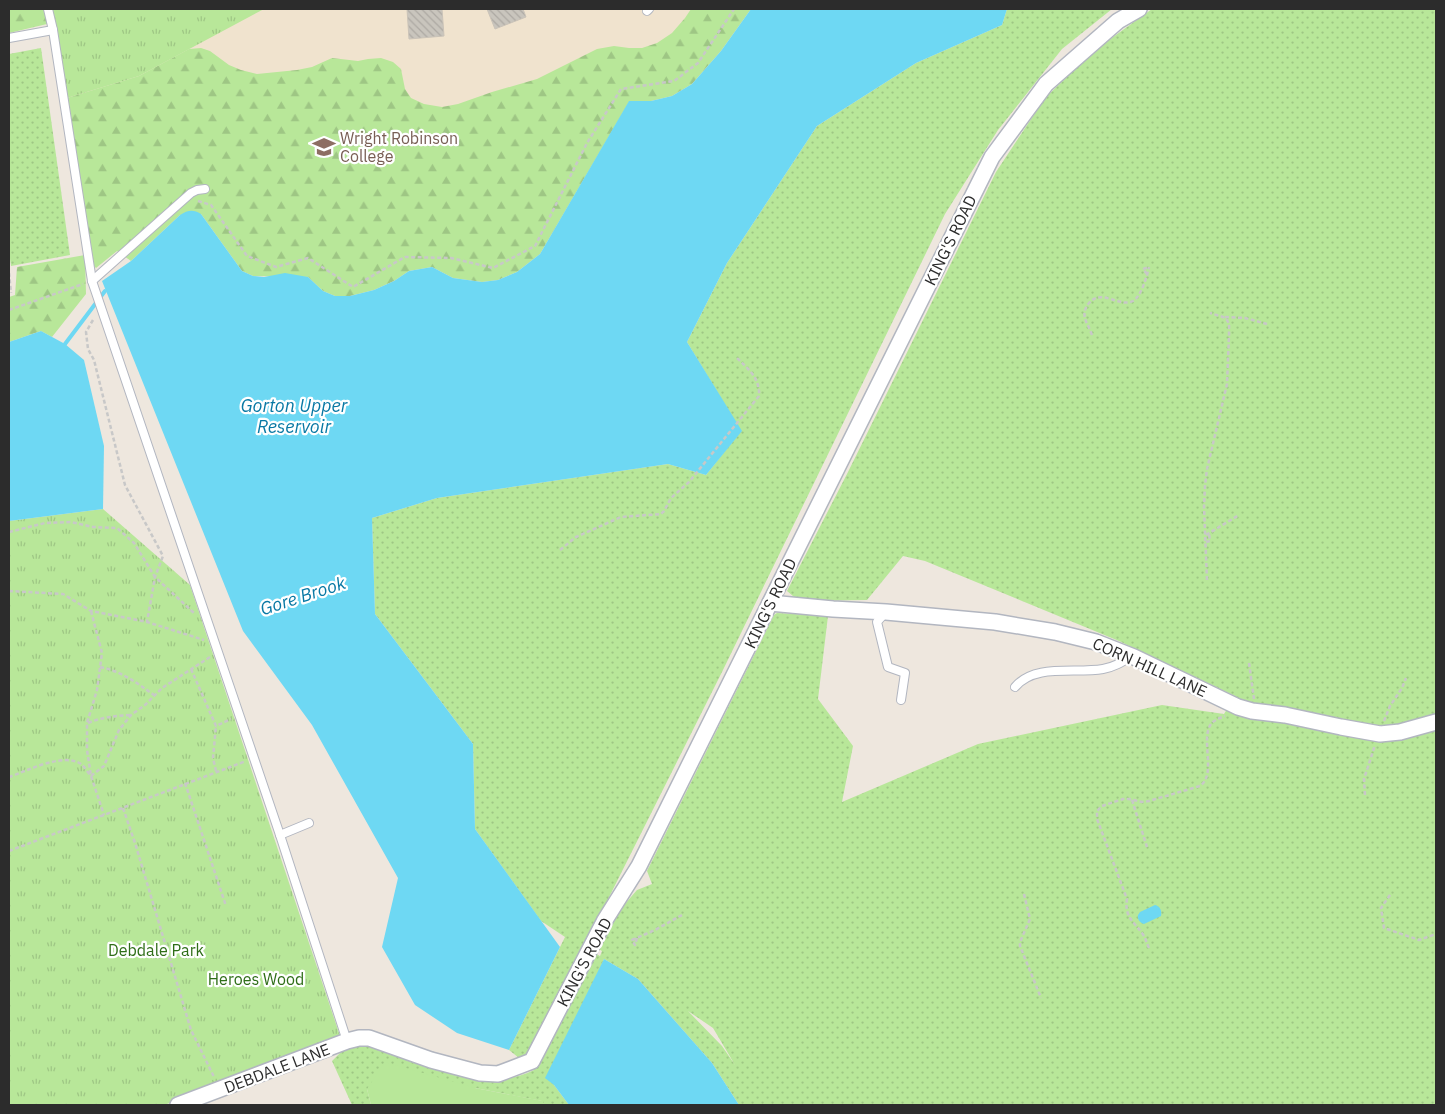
<svg xmlns="http://www.w3.org/2000/svg" width="1445" height="1114" font-family="'IBM Plex Sans',sans-serif">
<defs>
<pattern id="grass-dots" width="8" height="8" patternUnits="userSpaceOnUse" patternTransform="scale(1.25)"><rect width="8" height="8" fill="#b8e799"/><path d="M2 2h.1M6 6h.1" fill="none" stroke="#9ec684" stroke-width="1.8" stroke-linecap="round"/></pattern>
<pattern id="forest-firs" width="22" height="20" patternUnits="userSpaceOnUse" patternTransform="scale(1.25)"><rect width="22" height="20" fill="#b8e799"/><path d="M5 1l3.5 6h-7zM16 11l3.5 6h-7z" fill="#9ec684"/></pattern>
<pattern id="park-tufts" width="24" height="20" patternUnits="userSpaceOnUse" patternTransform="scale(1.25)"><rect width="24" height="20" fill="#b8e799"/><path d="M3 7l-1-3M5 7V3M7 7l1-3M15 17l-1-3M17 17v-4M19 17l1-3" fill="none" stroke="#9ec684"/></pattern>
<pattern id="building-back-hatch" width="6" height="6" patternUnits="userSpaceOnUse" patternTransform="scale(1.25)"><rect width="6" height="6" fill="#c9c5bd"/><path d="M-1 5l2 2M0 0l6 6M5-1l2 2" fill="none" stroke="#ada9a3"/></pattern>
</defs>
<rect width="100%" height="100%" fill="#eee7de"/>
<path fill="#f0e3ce" d="M52,9H720L696,45L195,183L96,268L94,266L91,267L58,34Z"/>
<g fill="url(#grass-dots)" fill-rule="evenodd">
<path d="M1007,9H1112L1062,49L998,130L945,214L722,672L584,947L600,956L602,951L595,947L618,912L637,890L652,884L647,871L772,619L774,615L777,613L828,616L818,699L853,746L842,802L978,744L1162,705L1224,714L1235,696L1119,641L925,561L903,556L867,600L799,601L787,591L848,472L996,172L1045,98L1095,50L1152,9H1436V1105H739L712,1063L638,979L604,959L554,1085L569,1105H544L542,1101L475,1088L367,1089L371,1105H352L332,1061L342,1051L367,1044L486,1080C504,1079 518,1078 534,1070L509,1050L565,937L541,921L475,829L473,744L375,614L372,518L437,498L668,464L706,475L741,431L687,342L727,263L817,126L916,63L1002,25ZM688,1011L713,1028L735,1065L722,1046Z"/>
<path d="M41,48L70,255L11,266L9,251V54Z"/>
</g>
<g fill="url(#forest-firs)">
<path d="M9,9H44L47,24L9,33Z"/>
<path d="M691,9H751L721,51L692,84L672,96L651,101L629,102L540,254L517,272L498,280L482,282L453,278L432,267L409,271L394,281L374,290L350,296H335L323,291L308,277L253,276L242,271L201,214L180,215L131,261L117,251L96,268L94,266L91,267L67,98L139,76L189,49L201,48L210,51L229,65L241,70L257,74L297,70L312,67L332,58L358,61L368,59L381,58L393,62L401,69L405,89L411,98L424,104L442,107L458,104L492,92L537,79L597,49L614,46L629,48H642L657,43L672,33L685,18Z"/>
<path d="M85,255L86,294L52,337L41,331L9,342V297L15,295L17,267Z"/>
</g>
<g fill="url(#park-tufts)">
<path d="M52,9H264L139,76L67,98L58,34Z"/>
<path d="M103,509L190,585L340,1036L224,1084L164,1105H9V521Z"/>
</g>
<path fill="#b8e799" d="M385,1062L475,1088L543,1101L544,1105H371L367,1089Z"/>
<g fill="#6ed8f3">
<path d="M751,9H1007L1002,25L916,63L817,126L727,263L687,342L742,431L706,475L668,464L437,498L372,518L375,614L473,744L475,829L560,947L509,1050L457,1033L415,1005L382,947L398,878L312,725L243,631L102,281L131,261L180,215C188,210 193,209 201,214L242,271L253,276L264,277L285,273L308,277L323,291L335,296H350L374,290L394,281L409,271L432,267L453,278L482,282L498,280L517,272L540,254L629,101H651L672,96L692,84L721,51Z"/>
<path d="M41,331L65,344L84,360L104,446L103,509L9,521V342Z"/>
<path d="M1155,905C1160,906 1162,911 1161,916L1144,924C1140,923 1137,919 1138,915L1140,912Z"/>
<path d="M604,959L638,979L712,1063L739,1105H569L554,1085L545,1078Z"/>
</g>
<g fill="none" stroke-linecap="round" stroke-linejoin="round">
<path stroke="#6ed8f3" stroke-width="4" d="M65,344L105,291"/>
</g>
<g fill="url(#building-back-hatch)" stroke="#cac3b8">
<path d="M407,9H442L444,36L409,39Z"/>
<path d="M487,9H523L526,17L495,29Z"/>
</g>
<g fill="none" stroke-linecap="round" stroke-linejoin="round">
<defs>
<g id="lane">
<path d="M48,9L53,30L92,281L280,835L347,1041"/>
<path d="M647,11L649,9"/>
<path d="M9,38L53,30"/>
<path d="M92,281L191,193L197,190L205,189"/>
<path d="M886,612L877,622L888,667L905,673L901,700"/>
<path d="M1015,687C1035,663 1075,674 1103,669C1114,667 1122,662 1132,656"/>
<path d="M280,835L309,823"/>
</g>
<g id="street">
<path d="M770,603L833,609L886,612L995,622L1055,632L1096,642L1134,657L1238,707L1252,711L1285,715L1341,727L1380,734L1400,732L1436,722"/>
<path d="M178,1105L347,1041L359,1038H369L431,1060L480,1073L498,1074L532,1061L605,920L639,866L992,157L1046,84L1118,21L1139,9"/>
</g>
</defs>
<use href="#lane" stroke="#b2b6c0" stroke-width="10"/>
<use href="#street" stroke="#b2b6c0" stroke-width="18"/>
<g stroke="#c8c8c8" stroke-width="2.5" stroke-dasharray="4 2.5" stroke-linecap="butt">
<path d="M198,201L211,205L247,256L276,267L308,258L353,287L405,257L451,258L493,268L535,246L587,143L621,89L674,81L698,63L734,9"/>
<path d="M9,273L11,293"/>
<path d="M1147,274L1143,269L1149,267"/>
<path d="M9,310L83,284"/>
<path d="M1225,317L1245,318L1267,324"/>
<path d="M93,320L86,332L88,349L94,360L125,485L163,556L155,577L147,622"/>
<path d="M1092,335C1088,323 1079,315 1089,303C1102,288 1119,308 1133,301C1141,297 1147,276 1149,267"/>
<path d="M9,532L45,523L71,522L93,527L117,528L134,543L155,577L194,613"/>
<path d="M1206,535L1239,515"/>
<path d="M1206,542L1210,541L1209,534"/>
<path d="M560,550L576,537L621,517L661,514L664,511L671,498L689,482L759,396C760,378 749,370 737,358"/>
<path d="M1207,580L1204,507L1205,486L1207,469L1227,384L1229,335V324L1227,320L1223,317L1210,313"/>
<path d="M9,591L63,594L91,611L147,622L204,640"/>
<path d="M91,611L102,653L97,690L87,723V750L91,776L104,815"/>
<path d="M1249,663L1254,699"/>
<path d="M100,667C121,671 137,683 154,695"/>
<path d="M191,669L216,726L231,719"/>
<path d="M1384,721L1390,706L1402,688L1406,678"/>
<path d="M88,723C102,717 116,716 131,715"/>
<path d="M216,771L213,758L216,726"/>
<path d="M9,777C27,771 63,752 81,764C85,767 88,773 91,776L104,766L119,730L131,715L145,705L162,688L210,657"/>
<path d="M185,783L226,906"/>
<path d="M1365,795L1364,779L1375,745"/>
<path d="M1132,800L1147,847"/>
<path d="M123,808L135,843L191,1030L214,1077"/>
<path d="M9,851L246,761"/>
<path d="M1024,894L1030,919L1020,942V946L1041,998"/>
<path d="M1390,895L1381,908L1384,928L1419,940L1436,934"/>
<path d="M637,938L635,945L632,940L655,930L682,915"/>
<path d="M1149,948C1147,944 1146,940 1144,936C1135,922 1124,918 1127,899L1097,819V811L1102,806L1123,799H1129L1142,802L1149,801L1200,786C1217,774 1200,740 1211,724C1214,720 1220,718 1225,716"/>
</g>
<use href="#lane" stroke="#fff" stroke-width="8"/>
<use href="#street" stroke="#fff" stroke-width="15"/>
</g>
<defs>
<symbol id="school-bare" viewBox="-9 -9 18 18"><path d="M0-5L7-2L0 1L-7-2ZM-4 1L0 2.5L4 1V4Q0 6-4 4Z" fill="#8d6e63" stroke="#fff" stroke-width="2.5" paint-order="stroke"/></symbol>
</defs>
<g fill-rule="evenodd">
<use href="#school-bare" x="308" y="131" width="32" height="32"/>
</g>
<g text-anchor="middle" stroke-width="4.5" stroke-linejoin="round" paint-order="stroke">
<g font-size="16" fill="#785e54" stroke="#fff" text-anchor="start">
<text x="340" y="144">Wright Robinson<tspan x="340" dy="18">College</tspan></text>
</g>
<g font-size="16" fill="#2c2c2c" stroke="#fff">
<text transform="translate(950 240) rotate(-64)" y="6">KING'S ROAD</text>
<text transform="translate(770 603) rotate(-64)" y="6">KING'S ROAD</text>
<text transform="translate(1150 667) rotate(24)" y="6">CORN HILL LANE</text>
<text transform="translate(584 962) rotate(-62)" y="6">KING'S ROAD</text>
<text transform="translate(277 1068) rotate(-21)" y="6">DEBDALE LANE</text>
</g>
<g font-size="16" fill="#2f6e18" stroke="#fff">
<text x="156" y="956">Debdale Park</text>
<text x="256" y="985">Heroes Wood</text>
</g>
<g font-size="18" font-style="italic" fill="#0878a4" stroke="#fff">
<text x="294" y="412">Gorton Upper<tspan x="294" dy="21">Reservoir</tspan></text>
<text transform="translate(303 596) rotate(-18)" y="6">Gore Brook</text>
</g>
</g>
<rect width="1445" height="1114" fill="none" stroke="#2c2c2c" stroke-width="20"/>
</svg>
